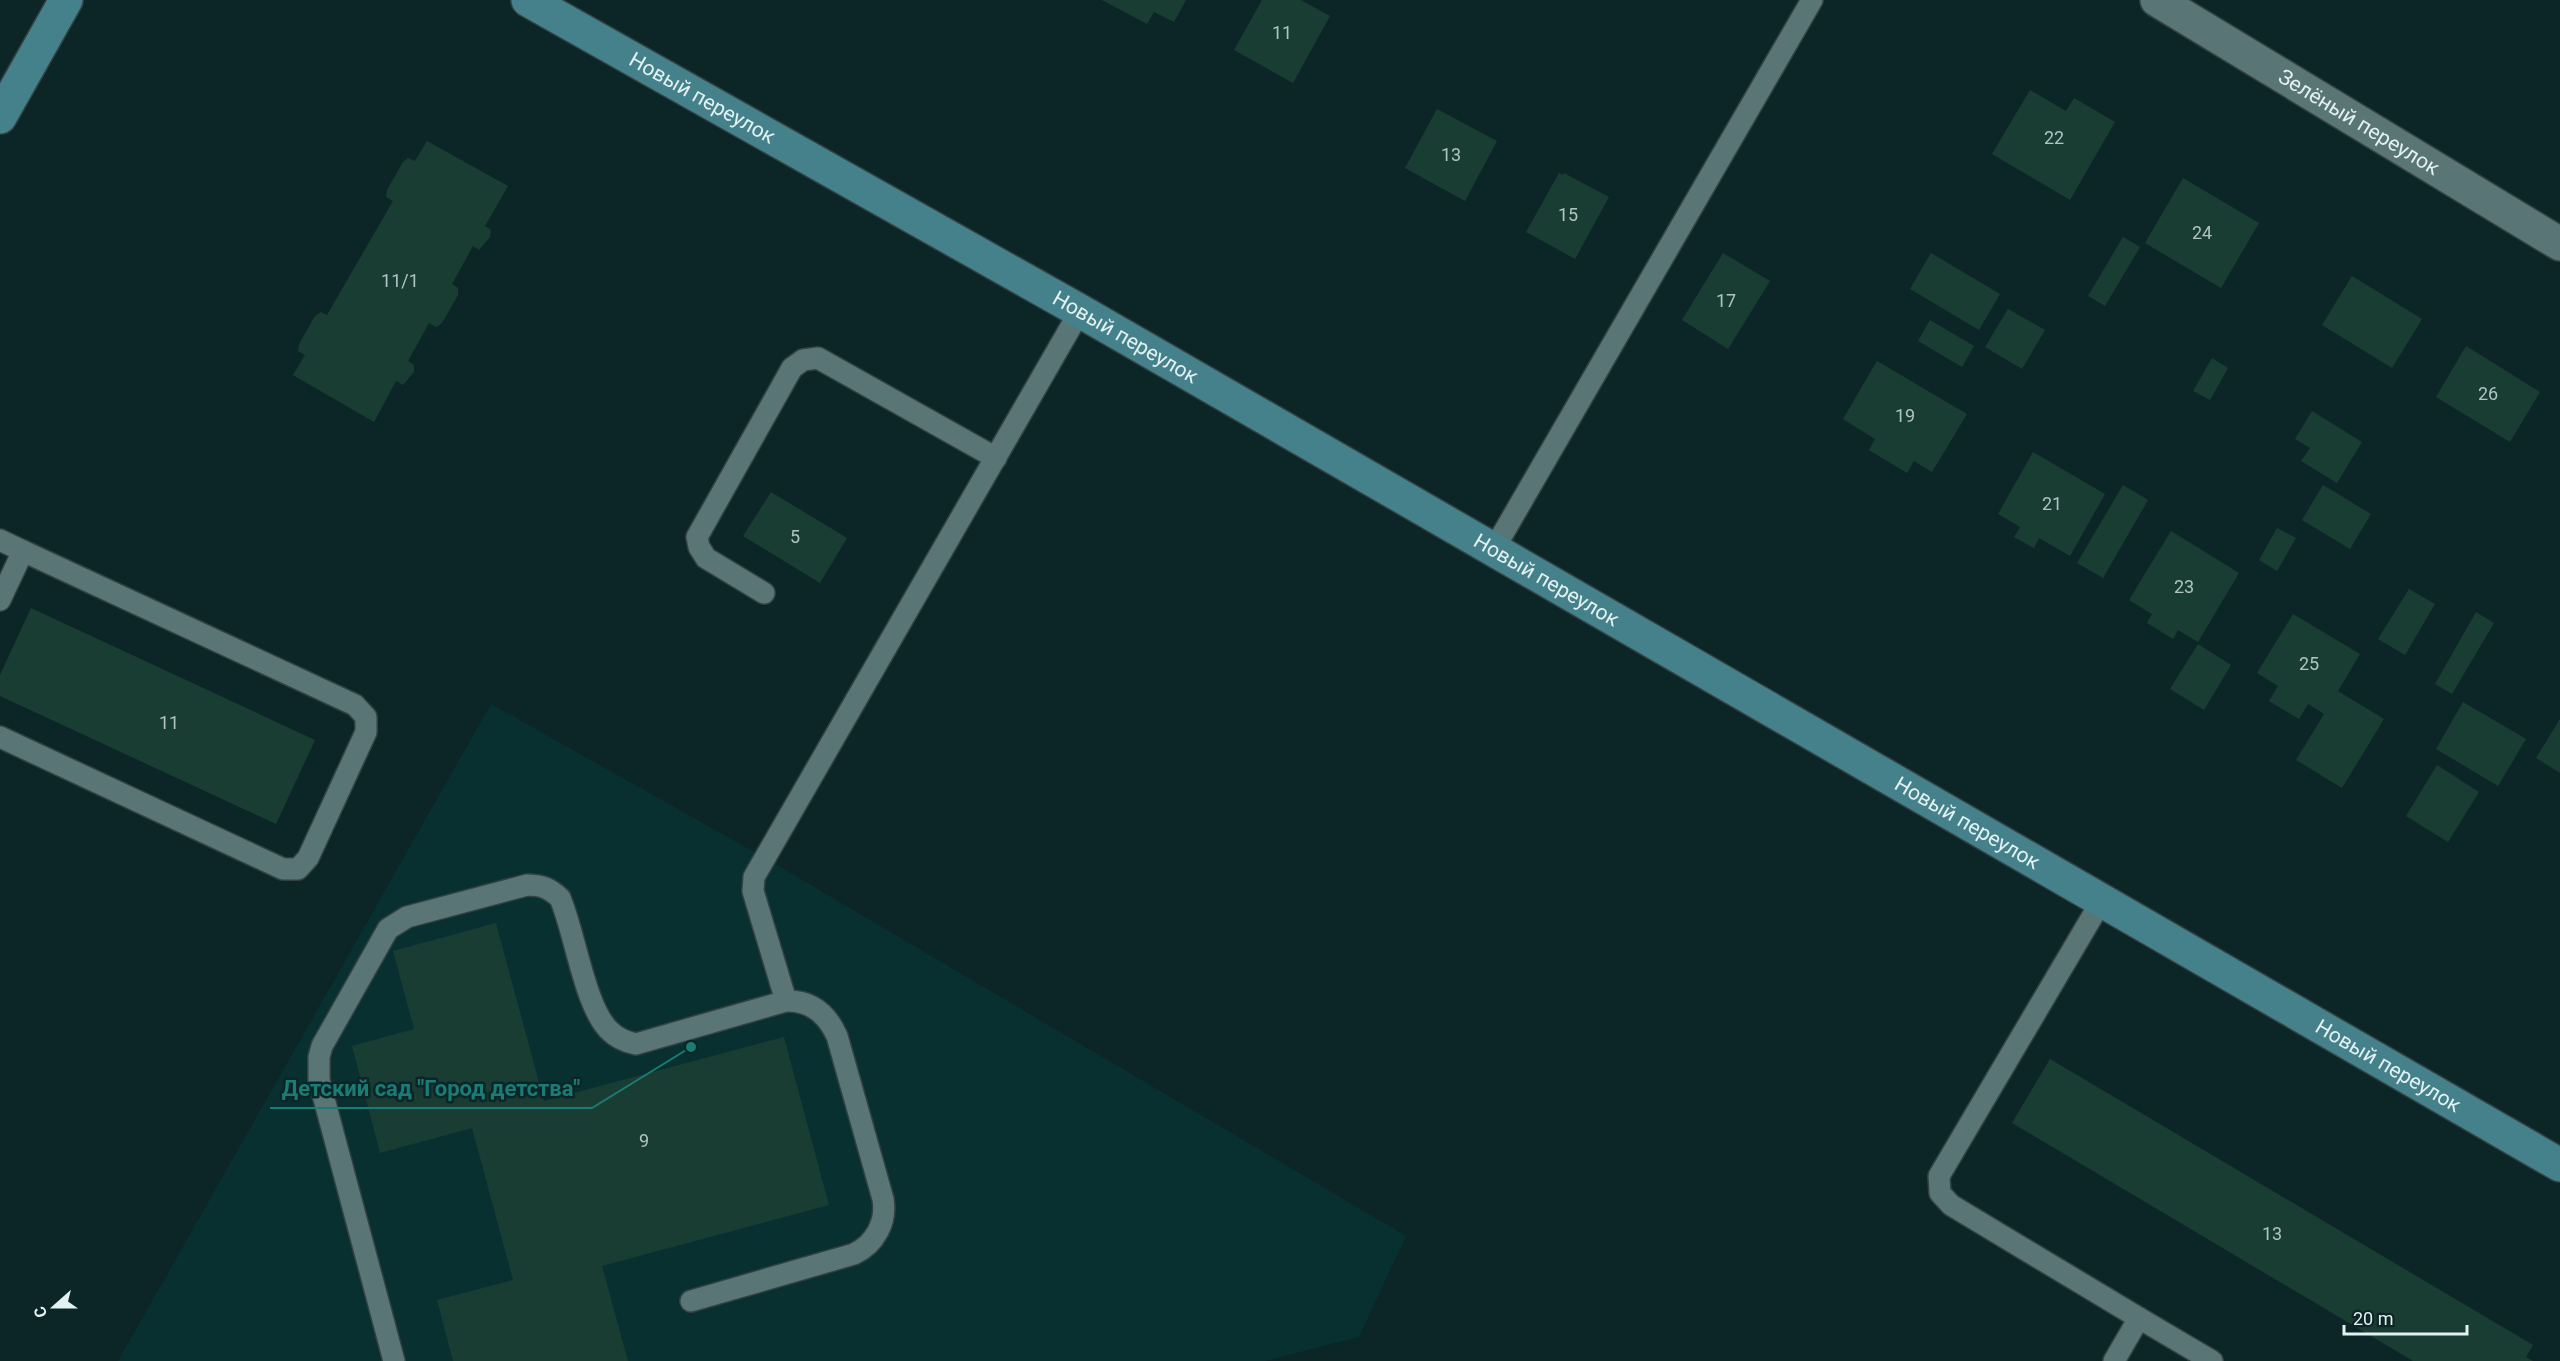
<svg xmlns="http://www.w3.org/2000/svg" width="2560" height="1361" font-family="Roboto,sans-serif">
<rect width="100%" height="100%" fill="#0c2627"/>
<path fill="#083030" d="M491,704L765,858L1406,1236L1359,1337L1264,1361H118Z"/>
<g fill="#1a3d33">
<path d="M1102,0H1186L1174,22L1154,12L1147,24Z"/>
<path d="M1262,0H1301L1330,16L1293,83L1234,50Z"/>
<path d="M2030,90L2066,111L2074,98L2115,122L2070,200L1992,154Z"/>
<path d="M1437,109L1497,141L1465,201L1405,168Z"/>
<path d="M427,141L508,186L485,226L491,230L490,237L479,250L473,246L452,284L458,288V295L442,323L436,327L429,323L408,361L414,365V372L403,385L396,381L374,422L293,375L305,355L298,351L299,344L315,316L321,312L327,315L393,201L386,197L387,190L403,162L408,158L415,161Z"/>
<path d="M1559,173L1563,175L1564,173L1609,197L1575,259L1526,232Z"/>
<path d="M2183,178L2259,223L2221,288L2145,243Z"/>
<path d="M2123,237L2140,247L2105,306L2088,296Z"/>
<path d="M1723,253L1770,281L1728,349L1682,320Z"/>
<path d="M1931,253L2000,294L1979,330L1910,289Z"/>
<path d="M2352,276L2422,319L2392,368L2322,325Z"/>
<path d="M2008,309L2045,330L2022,369L1985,347Z"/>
<path d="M1930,320L1974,346L1962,367L1918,341Z"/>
<path d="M2466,346L2540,392L2510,442L2436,397Z"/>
<path d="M2212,358L2228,368L2210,400L2193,391Z"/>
<path d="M1877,361L1967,414L1932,472L1914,461L1907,473L1869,450L1875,439L1843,419Z"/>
<path d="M2312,411L2362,442L2337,483L2301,461L2310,448L2295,439Z"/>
<path d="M2033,452L2105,494L2070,556L2039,538L2034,548L2014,537L2020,527L1998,514Z"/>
<path d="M2123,485L2148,500L2103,578L2077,563Z"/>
<path d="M2323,485L2371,514L2350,549L2302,520Z"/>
<path d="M771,492L847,538L820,583L743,536Z"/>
<path d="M2277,528L2296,538L2277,571L2259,560Z"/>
<path d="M2171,531L2239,573L2198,642L2178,630L2173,639L2147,623L2152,614L2129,600Z"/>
<path d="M2409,589L2435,604L2405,655L2378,639Z"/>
<path d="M31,608L315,740L276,824L0,696V675Z"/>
<path d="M2476,612L2494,623L2452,694L2435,684Z"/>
<path d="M2293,614L2360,654L2338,691L2384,719L2342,788L2296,760L2324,714L2308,704L2299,719L2269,701L2278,686L2257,673Z"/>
<path d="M2198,644L2231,665L2204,710L2170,689Z"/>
<path d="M2463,702L2526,739L2498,786L2436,749Z"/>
<path d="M2560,719V773L2536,758Z"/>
<path d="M2437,765L2479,792L2448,842L2406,816Z"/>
<path d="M496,923L544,1101L784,1037L829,1205L602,1266L628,1361H453L437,1300L513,1280L472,1128L380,1153L352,1046L414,1029L393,951Z"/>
<path d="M2050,1059L2533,1345L2526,1357L2533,1361H2413L2012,1123Z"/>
</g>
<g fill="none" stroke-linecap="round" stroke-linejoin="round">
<defs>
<g id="lane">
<path d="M0,540L23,551"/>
<path d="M1494,549L1812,0"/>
<path d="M764,593L706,558L699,547L697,537L792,368L803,360L818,358L996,458"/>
<path d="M0,600L23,551L355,705L366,717V732L308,858L298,869H283L0,737"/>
<path d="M2102,900L1939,1176L1940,1193L1951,1205L2139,1318L2114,1361"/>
<path d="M691,1301L854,1254C875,1244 887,1222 883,1199L837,1036C827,1014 811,1000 786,1001L753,891L754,877L1080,311"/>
<path d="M2139,1318L2212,1361"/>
<path d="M394,1361L319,1080V1057L322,1046L388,929L407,917L527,885C542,885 549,888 560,898C575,932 585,1010 611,1032C618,1039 627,1042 636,1044L786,1001"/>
</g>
<g id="street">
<path id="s1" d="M2157,0L2560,244"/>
</g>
<g id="secondary">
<path id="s2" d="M528,0L1080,311L2560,1165"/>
<path d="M0,117L66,0"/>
</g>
</defs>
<use href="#lane" stroke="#324142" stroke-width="24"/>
<use href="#street" stroke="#324142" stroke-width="36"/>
<use href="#secondary" stroke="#324142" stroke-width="36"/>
<use href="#lane" stroke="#5a7575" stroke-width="21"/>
<use href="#street" stroke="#5a7575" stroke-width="33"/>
<use href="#secondary" stroke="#44818b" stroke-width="33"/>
</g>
<g text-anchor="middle" stroke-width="5" stroke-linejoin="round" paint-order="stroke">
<g font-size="18" fill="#b0c4c2">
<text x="1282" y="39">11</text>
<text x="2054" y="144">22</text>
<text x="1451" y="161">13</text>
<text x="1568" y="221">15</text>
<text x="2202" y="239">24</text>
<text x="400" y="287">11/1</text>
<text x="1726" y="307">17</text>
<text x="2488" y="400">26</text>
<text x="1905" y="422">19</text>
<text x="2052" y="510">21</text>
<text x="795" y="543">5</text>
<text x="2184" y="593">23</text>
<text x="2309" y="670">25</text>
<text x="169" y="729">11</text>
<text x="644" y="1147">9</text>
<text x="2272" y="1240">13</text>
</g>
<g font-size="21" fill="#e2f1f1" stroke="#0c2627">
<text dy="7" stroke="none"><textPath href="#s2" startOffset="200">Новый переулок</textPath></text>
<text dy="7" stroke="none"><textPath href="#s1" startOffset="236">Зелёный переулок</textPath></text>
<text dy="7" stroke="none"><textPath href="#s2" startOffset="686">Новый переулок</textPath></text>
<text dy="7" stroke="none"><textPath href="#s2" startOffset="1172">Новый переулок</textPath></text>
<text dy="7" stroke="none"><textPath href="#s2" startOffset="1658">Новый переулок</textPath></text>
<text dy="7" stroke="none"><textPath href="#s2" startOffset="2144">Новый переулок</textPath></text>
</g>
</g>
<path fill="none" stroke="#1a7c75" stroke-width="2" d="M691 1047L592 1108H270"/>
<circle fill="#1a7c75" stroke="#0c2627" stroke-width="2" cx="691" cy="1047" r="6"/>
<g font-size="22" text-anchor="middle" font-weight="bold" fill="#1a7c75" stroke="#0c2627" stroke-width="5" stroke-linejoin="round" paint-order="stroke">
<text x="431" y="1096">Детский сад "Город детства"</text>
</g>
<g transform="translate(54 1307) rotate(249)" stroke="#0c2627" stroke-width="4.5" paint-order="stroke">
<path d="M0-4.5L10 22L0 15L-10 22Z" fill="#e2f1f1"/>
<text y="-9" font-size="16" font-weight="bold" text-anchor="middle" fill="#e2f1f1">С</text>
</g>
<path d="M2344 1325v9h123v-9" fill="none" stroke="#e2f1f1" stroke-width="3"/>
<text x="2353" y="1325" font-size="18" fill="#e2f1f1" stroke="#0c2627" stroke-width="4.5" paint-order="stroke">20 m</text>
</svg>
